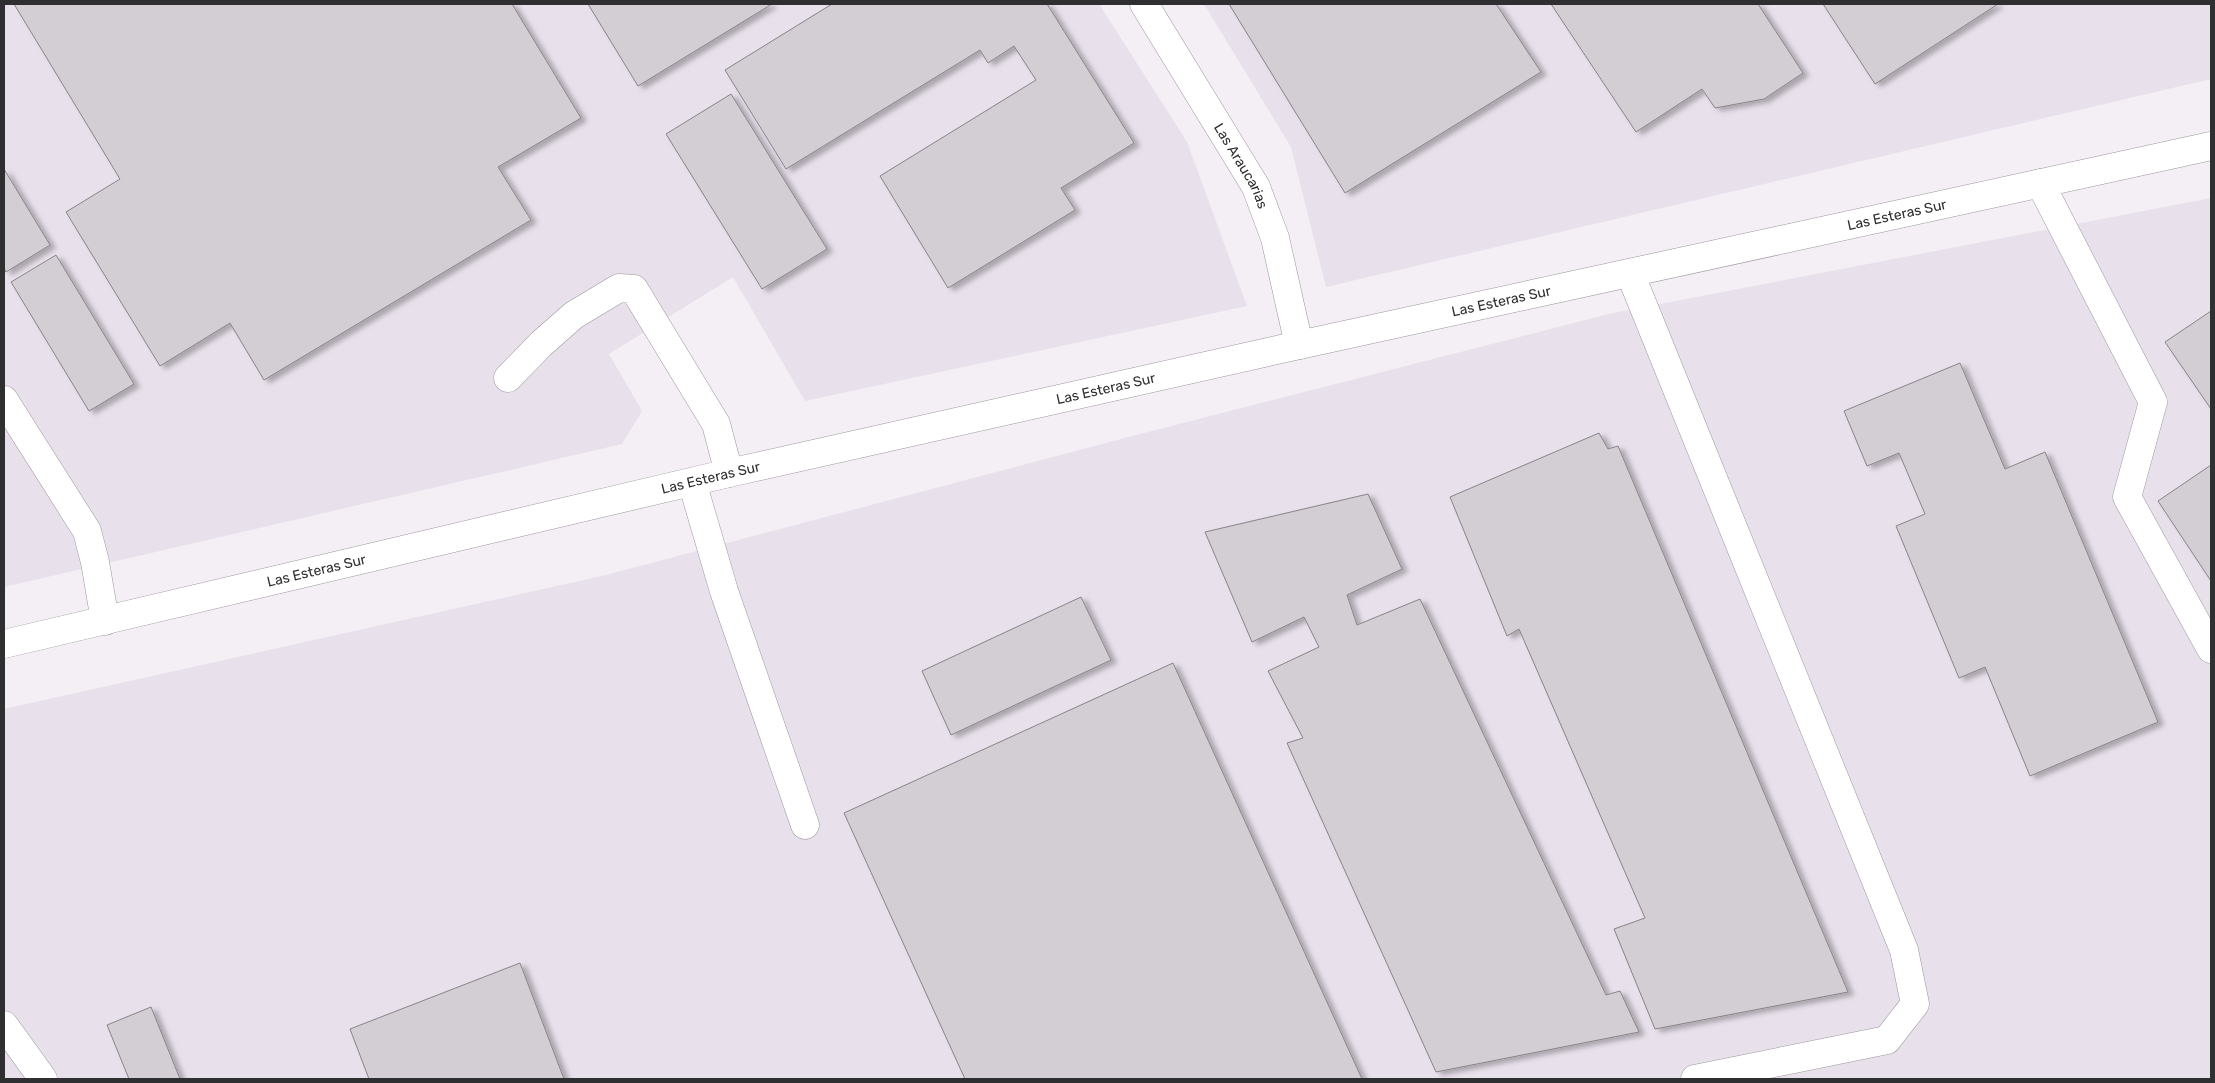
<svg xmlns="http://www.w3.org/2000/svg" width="2215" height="1083" font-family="Rubik,sans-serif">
<defs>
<filter id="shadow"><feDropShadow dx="5.5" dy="3" stdDeviation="2.5" flood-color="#0004"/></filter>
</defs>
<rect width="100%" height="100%" fill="#f3eff4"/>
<g fill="#e8e0eb">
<path d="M4,4H1099L1187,142L1247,306L805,401L733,277L609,354L642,411L622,444L4,587Z"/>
<path d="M1204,4H2211V79L1326,287L1291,147Z"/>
<path d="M2211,198V1079H4V709L606,575L1140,434L1613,313Z"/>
</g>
<g fill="#d2ced3" stroke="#888488" filter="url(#shadow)">
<path d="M14,4H512L581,118L498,167L531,220L264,380L230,323L160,366L66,212L120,179Z"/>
<path d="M588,4H772L638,86Z"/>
<path d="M832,4H1047L1134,143L1061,188L1075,210L948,288L880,176L1036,80L1014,46L988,63L980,50L786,169L725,70Z"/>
<path d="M1229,4H1496L1541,72L1345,193Z"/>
<path d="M1551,4H1758L1803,73L1764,99L1715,108L1702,89L1636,132Z"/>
<path d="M1823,4H1998L1875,84Z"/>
<path d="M731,94L827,249L762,289L666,134Z"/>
<path d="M4,169L50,245L6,272L4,268Z"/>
<path d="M56,255L134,384L89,411L11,282Z"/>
<path d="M2211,311V409L2165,342Z"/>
<path d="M1960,363L2005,469L2045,452L2158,722L2030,776L1985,667L1959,678L1896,526L1925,514L1899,453L1867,466L1844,411Z"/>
<path d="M1599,433L1608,449L1618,446L1848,992L1655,1029L1614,929L1645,918L1519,629L1507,636L1450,497Z"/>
<path d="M2211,465V581L2158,501Z"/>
<path d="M1368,494L1402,569L1347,595L1357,625L1420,599L1606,995L1620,991L1639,1032L1436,1072L1287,743L1303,738L1268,671L1319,647L1304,617L1252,642L1205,532Z"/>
<path d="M1081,597L1111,660L951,735L922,671Z"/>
<path d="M1173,663L1362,1079H965L844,813Z"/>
<path d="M520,963L564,1079H369L350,1029Z"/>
<path d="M151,1007L180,1079H129L107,1025Z"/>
</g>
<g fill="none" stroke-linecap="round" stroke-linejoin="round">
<defs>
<g id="minor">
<path id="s1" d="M1144,4L1256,187L1275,238L1299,345"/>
<path d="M2040,183L2153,402L2127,497L2211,649"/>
<path d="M1630,273L1904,950L1915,1004L1887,1040L1695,1079"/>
<path d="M508,378L541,344L574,315L619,288L634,289L716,424L729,473"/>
<path d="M4,400L87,531L95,562L105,621"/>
<path d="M692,482L724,591L805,825"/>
<path id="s2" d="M4,644L729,473L1299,345L2211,146"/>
<path d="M4,1025L43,1079"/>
</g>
</defs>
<use href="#minor" stroke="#9c989d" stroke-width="29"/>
<use href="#minor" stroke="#fff" stroke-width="28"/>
</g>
<g text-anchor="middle" stroke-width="5" stroke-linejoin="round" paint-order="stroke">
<g font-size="14" fill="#2f2e30" stroke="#fefeff">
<text dy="5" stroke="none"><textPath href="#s1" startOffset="189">Las Araucarias</textPath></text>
<text dy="5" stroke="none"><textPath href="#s2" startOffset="1941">Las Esteras Sur</textPath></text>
<text dy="5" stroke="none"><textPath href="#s2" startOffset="1536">Las Esteras Sur</textPath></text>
<text dy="5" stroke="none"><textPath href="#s2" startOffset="1131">Las Esteras Sur</textPath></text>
<text dy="5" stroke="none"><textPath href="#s2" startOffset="726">Las Esteras Sur</textPath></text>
<text dy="5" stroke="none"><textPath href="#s2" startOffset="321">Las Esteras Sur</textPath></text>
</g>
</g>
<rect width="2215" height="1083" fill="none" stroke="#2f2e30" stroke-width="10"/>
</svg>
